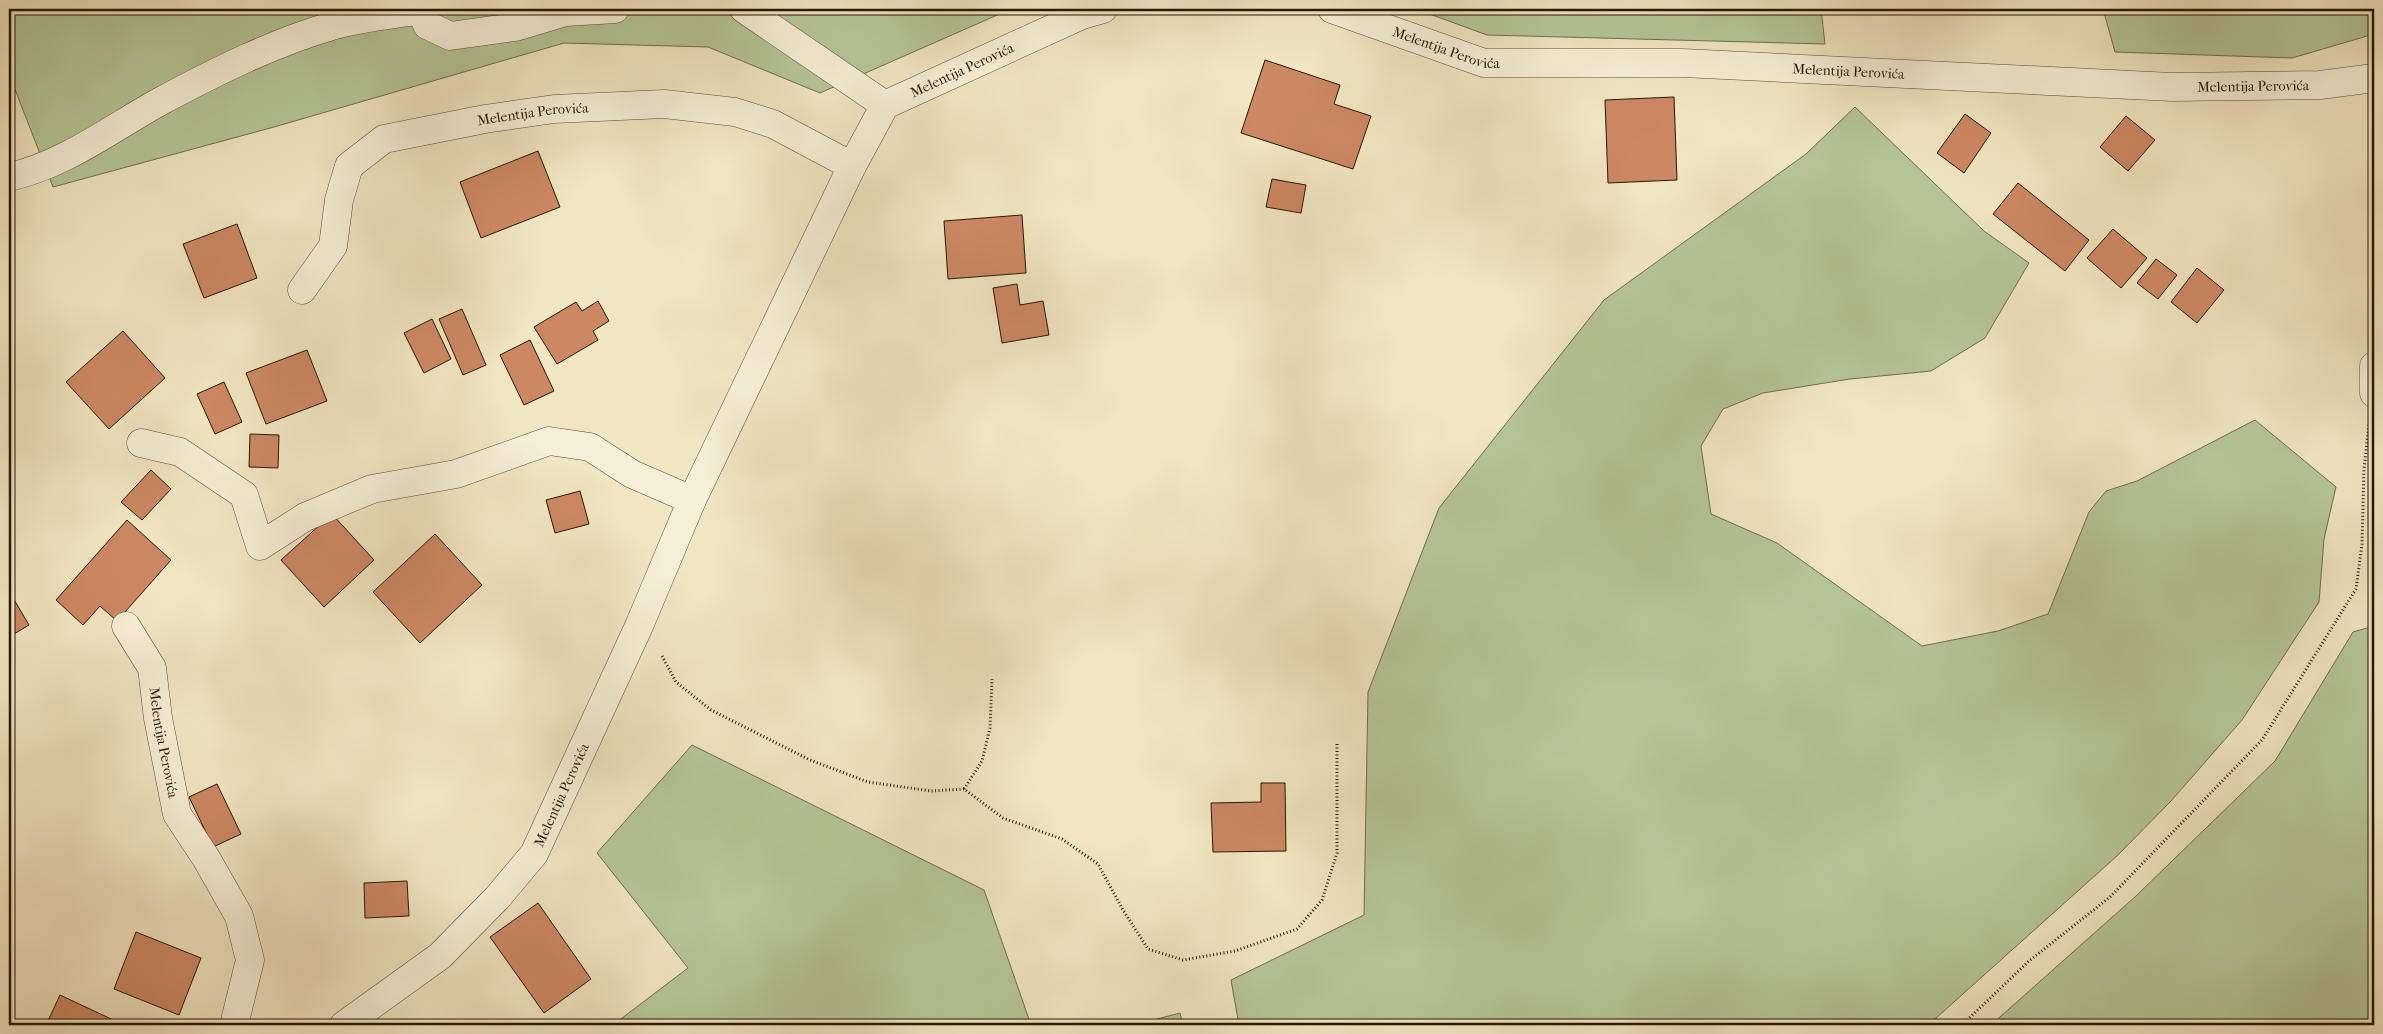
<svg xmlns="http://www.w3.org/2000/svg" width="2383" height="1034" font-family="'IM FELL French Canon',serif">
<rect width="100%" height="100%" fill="#f1e6c2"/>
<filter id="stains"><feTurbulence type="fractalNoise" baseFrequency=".004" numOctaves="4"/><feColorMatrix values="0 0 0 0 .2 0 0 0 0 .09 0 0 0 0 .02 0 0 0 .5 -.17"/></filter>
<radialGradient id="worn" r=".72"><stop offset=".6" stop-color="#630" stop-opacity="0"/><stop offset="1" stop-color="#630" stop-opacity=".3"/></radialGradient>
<g fill="#b5c697" stroke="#6e6e4c">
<path d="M9,9H1011L820,93L708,47L564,43L274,127L53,187L9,74Z"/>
<path d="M1416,9H1821L1825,44L1487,35Z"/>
<path d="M2103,9H2374V34L2292,58L2115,52Z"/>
<path d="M1855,107L1984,231L2029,263L1985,338L1931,371L1850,379L1763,393L1723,409L1701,446L1711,514L1777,543L1922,646L1998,631L2048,614L2089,512L2106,491L2137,481L2255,420L2336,487L2324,539L2319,602L2242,720L2171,801L2118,855L1935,1019L1915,1025H1239L1231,980L1364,915L1368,692L1439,508L1604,300L1806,154Z"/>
<path d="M2374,626V1025H1991L2136,896L2275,761L2353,632Z"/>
<path d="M692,745L984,890L1031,1025H613L688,968L597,853Z"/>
<path d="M1180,1013L1183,1025H1134Z"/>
</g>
<g fill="#cc8863" stroke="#261702">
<path d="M1265,60L1340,85L1334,104L1371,116L1353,169L1241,133Z"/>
<path d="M1674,97L1677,180L1608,183L1605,100Z"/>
<path d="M1965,114L1991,133L1964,173L1937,153Z"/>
<path d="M2126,116L2155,140L2128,171L2100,147Z"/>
<path d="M538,151L560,207L481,238L460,182Z"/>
<path d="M1272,179L1306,185L1301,213L1266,207Z"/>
<path d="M2018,183L2089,240L2065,271L1993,214Z"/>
<path d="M1022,215L1026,273L948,279L944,221Z"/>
<path d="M237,224L257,278L204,298L183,244Z"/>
<path d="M2113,229L2147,258L2121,288L2087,258Z"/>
<path d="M2156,259L2177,275L2158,299L2137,283Z"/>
<path d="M2197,268L2224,290L2197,323L2171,302Z"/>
<path d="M1017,284L1020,305L1043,301L1049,335L1002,343L993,288Z"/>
<path d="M598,301L609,321L593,331L598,340L557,364L534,327L576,302L582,311Z"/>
<path d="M462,309L486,365L463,375L439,319Z"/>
<path d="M432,319L451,359L424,373L404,333Z"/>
<path d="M123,331L165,378L109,429L66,382Z"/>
<path d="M530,340L554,391L524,405L500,355Z"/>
<path d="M307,350L327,401L266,424L246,373Z"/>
<path d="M224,382L242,422L215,434L197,394Z"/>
<path d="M250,434L279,435L278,468L249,467Z"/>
<path d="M151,470L171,489L142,520L121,502Z"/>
<path d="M580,491L589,524L555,533L546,500Z"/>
<path d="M332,514L374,560L324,607L281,560Z"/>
<path d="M127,520L171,560L117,621L100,606L83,625L56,600Z"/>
<path d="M435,534L482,585L420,643L373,592Z"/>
<path d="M9,591L29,625L9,637Z"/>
<path d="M1261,783H1285L1286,851L1213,852L1211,803L1261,802Z"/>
<path d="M217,784L241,834L213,847L189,797Z"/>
<path d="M407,881L409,916L365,918L364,883Z"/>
<path d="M538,903L591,979L544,1013L490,937Z"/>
<path d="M136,932L201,958L179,1015L114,989Z"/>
<path d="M60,995L124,1025H46Z"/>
</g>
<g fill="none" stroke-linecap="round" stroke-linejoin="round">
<defs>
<g id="minor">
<path d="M744,9L885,105"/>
<path id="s1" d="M1332,9L1484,63H1683L2172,87L2320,85L2374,78"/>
<path d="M9,177C64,165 112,128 161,101C217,71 275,42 335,25C363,17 393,15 422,10L427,25L450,36L515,27L565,12L615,9"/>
<path id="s2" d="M302,290L333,246L339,200L349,166L384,139L485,119L554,109L664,104L735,112L773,124L852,166"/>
<path d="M2374,366V393"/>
<path d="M141,443L180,452L244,495L260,546L305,517L372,489L456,474L549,441L590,447L632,474L692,500"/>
<path id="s3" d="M126,626L152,668L158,718L177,814L206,858L239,916L250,960L234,1025"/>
<path id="s4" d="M344,1025L440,956L497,898L534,854L639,626L692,500L852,166L885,105L1082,15L1103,9"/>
</g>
</defs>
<use href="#minor" stroke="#594b32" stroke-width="29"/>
<g stroke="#261702" stroke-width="3" stroke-dasharray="1 2.5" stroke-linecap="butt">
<path d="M662,656L676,682L711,710L810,760L868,782L931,791L964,789L1003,818L1062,839L1098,864L1123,910L1148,949L1183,960L1235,951L1297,929L1322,900L1337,853V743"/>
<path d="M964,789L982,761L990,728L992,679"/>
<path d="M1962,1025L2029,961L2110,897L2262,740L2356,589L2362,544L2364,469L2369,424"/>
</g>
<use href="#minor" stroke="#f6efd7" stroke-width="28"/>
</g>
<g text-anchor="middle" stroke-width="4" stroke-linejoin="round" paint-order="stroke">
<g font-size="14" fill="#261702" stroke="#f6efd7">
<text dy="5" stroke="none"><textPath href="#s1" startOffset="121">Melentija Perovića</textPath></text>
<text dy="5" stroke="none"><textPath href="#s4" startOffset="1169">Melentija Perovića</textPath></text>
<text dy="5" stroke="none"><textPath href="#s1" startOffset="526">Melentija Perovića</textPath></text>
<text dy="5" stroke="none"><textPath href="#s1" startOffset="931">Melentija Perovića</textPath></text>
<text dy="5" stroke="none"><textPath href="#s2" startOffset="331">Melentija Perovića</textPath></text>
<text dy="5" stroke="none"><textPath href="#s3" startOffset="125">Melentija Perovića</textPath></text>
<text dy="5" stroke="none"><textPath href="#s4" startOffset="322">Melentija Perovića</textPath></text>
</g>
</g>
<rect width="2383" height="1034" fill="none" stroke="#f1e6c2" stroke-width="30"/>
<rect x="10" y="10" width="2363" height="1014" fill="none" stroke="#261702" stroke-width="2.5"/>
<rect x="15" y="15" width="2353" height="1004" fill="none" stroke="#261702"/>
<rect width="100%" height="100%" filter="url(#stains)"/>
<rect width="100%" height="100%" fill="url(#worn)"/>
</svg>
